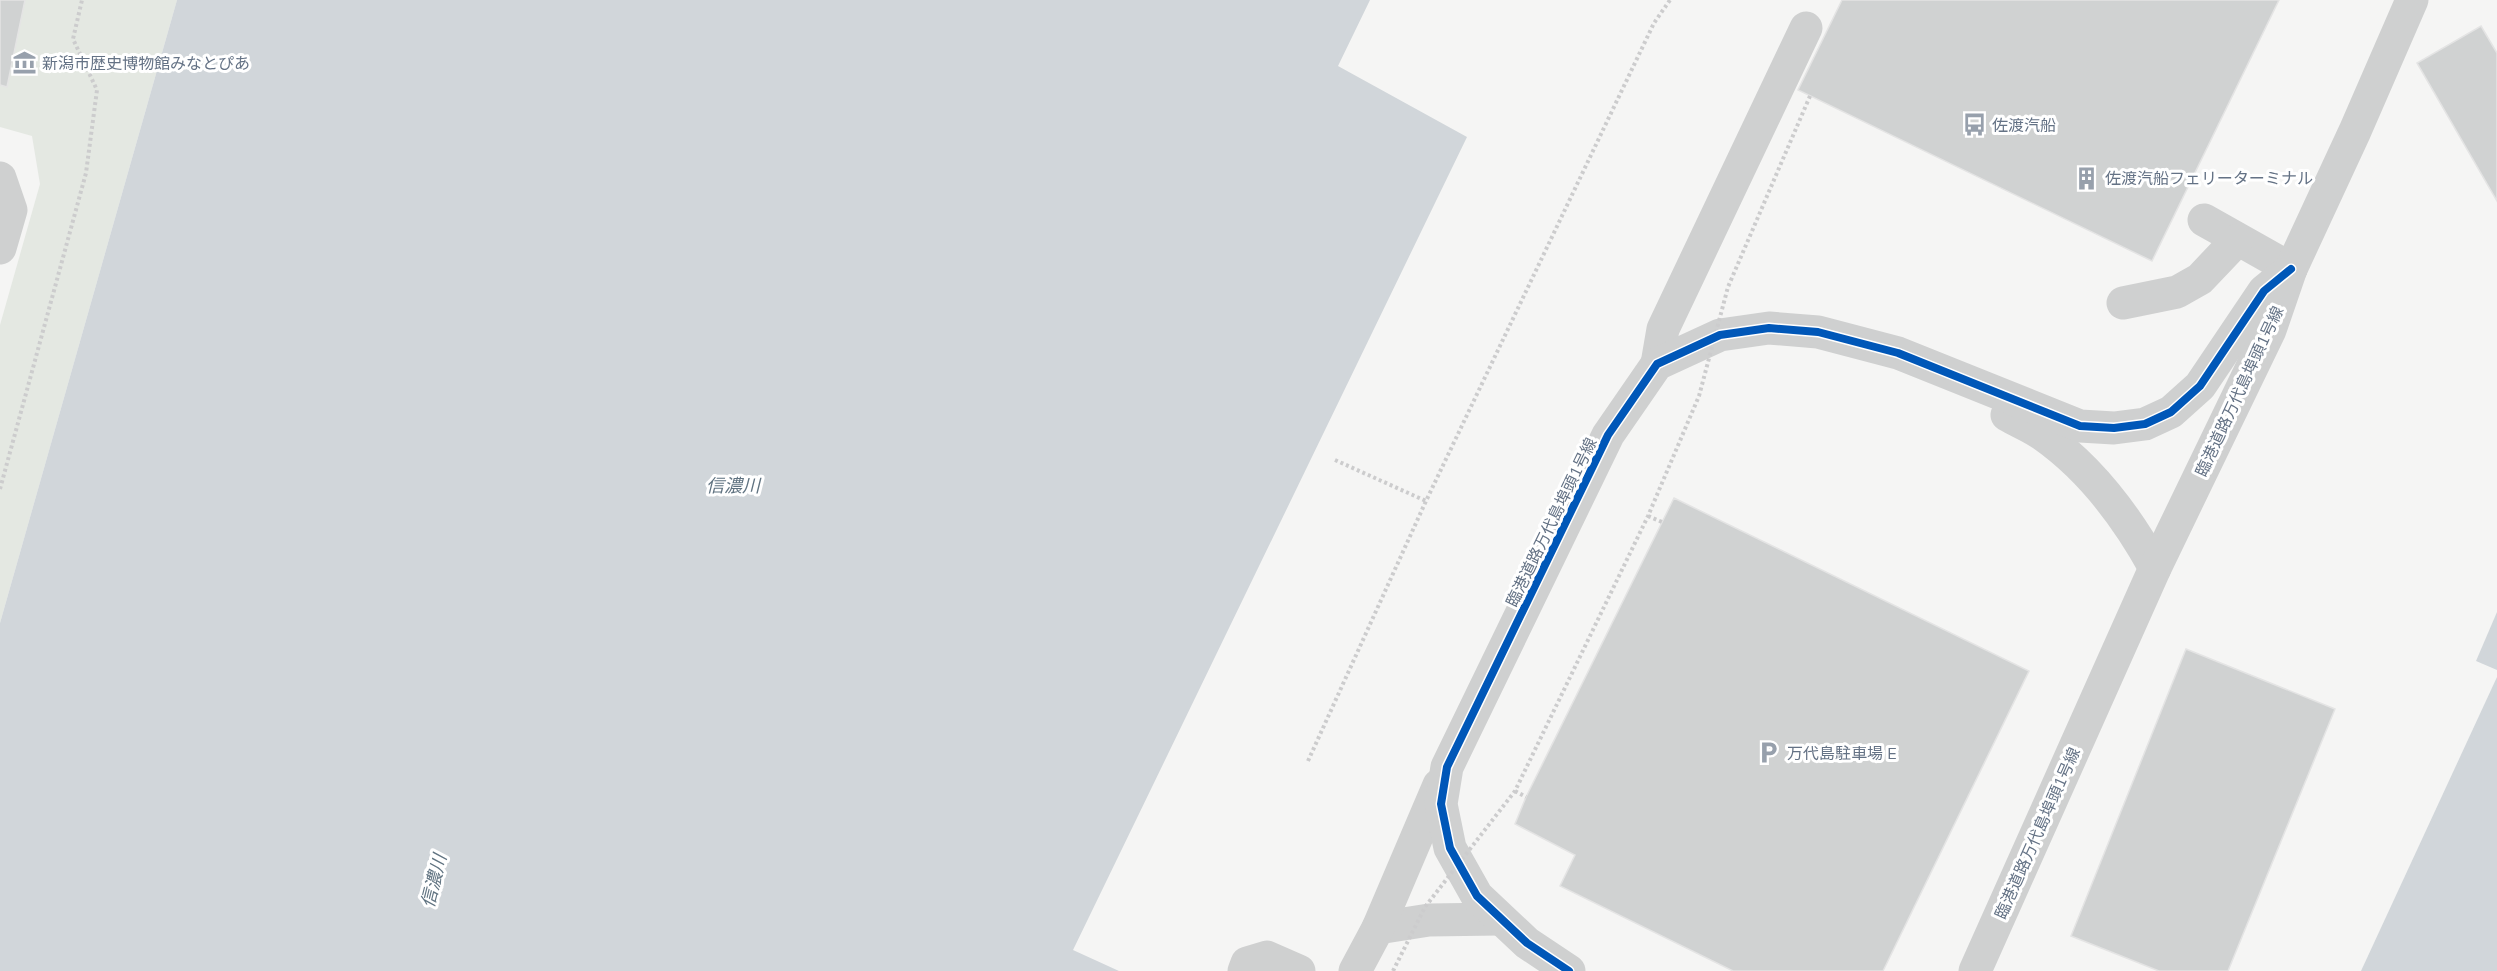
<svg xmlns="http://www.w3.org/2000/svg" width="2497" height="971" font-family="Mulish,'Noto Sans JP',sans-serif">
<rect width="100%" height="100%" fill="#f5f5f4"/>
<path fill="#e4e8e2" d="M0,0H177L0,623V325L40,184L32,136L0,127Z"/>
<g fill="#d1d6da">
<path d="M177,0H1370L1338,66L1467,137L1073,950L1119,971H0V623Z"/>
<path d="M2497,612V670L2476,661Z"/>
<path d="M2497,677V971H2361Z"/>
</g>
<g fill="#d0d2d2" stroke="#e4e4e4" stroke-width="1.5">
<path d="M0,0H25L7,87L0,85Z"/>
<path d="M1842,0H2279L2152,261L1798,90Z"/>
<path d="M2481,26L2497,53V201L2417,63Z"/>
<path d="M1674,498L2029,671L1883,971H1733L1560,886L1575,855L1515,824L1526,797Z"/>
<path d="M2186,649L2335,709L2228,971H2159L2071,936Z"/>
</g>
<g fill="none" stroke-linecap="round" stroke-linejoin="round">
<g stroke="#cccccd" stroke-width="4" stroke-dasharray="3 3" stroke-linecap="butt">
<path d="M1335,460L1426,501"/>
<path d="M0,489L86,173L97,90L73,39L82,0"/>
<path d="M1648,516L1662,522"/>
<path d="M1308,761L1426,501L1654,23L1670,0"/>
<path d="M1515,791L1526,797"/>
</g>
<g stroke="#cfd0d0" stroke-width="33">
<path d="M0,178L11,210L0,248"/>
<path d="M2204,220L2291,269"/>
<path d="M2123,303L2177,292L2200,279L2237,240"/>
<path d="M1657,364L1663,329L1806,28"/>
<path d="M2007,415C2019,422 2032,427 2043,435C2090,468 2128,519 2155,568"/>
<path d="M1378,928L1429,920L1499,919"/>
<path d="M1244,971L1247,963L1267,957L1299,971"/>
<path d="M1355,971L1378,928L1439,785"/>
<path d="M1569,971L1527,943L1477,896L1450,848L1441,804L1447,767L1608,435L1657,364L1720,335L1769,328L1818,332L1898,353L2080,426L2114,428L2145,424L2171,412L2200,386L2264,291L2291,269"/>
<path d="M1975,971L2155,568L2270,330L2291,269L2355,131L2412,0"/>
</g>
<path stroke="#cccccd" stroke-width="4" stroke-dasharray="3 3" stroke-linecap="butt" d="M1393,971L1425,907L1515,791L1648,516L1699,396L1728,287L1810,96"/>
<defs>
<path id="cycleway" d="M1569,971L1527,943L1477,896L1450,848L1441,804L1447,767L1608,435L1657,364L1720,335L1769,328L1818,332L1898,353L2080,426L2114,428L2145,424L2171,412L2200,386L2264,291L2291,269"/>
</defs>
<use href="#cycleway" stroke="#fff" stroke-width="11"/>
<use href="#cycleway" stroke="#0057b8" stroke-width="8"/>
</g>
<defs>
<symbol id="museum-bare" viewBox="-9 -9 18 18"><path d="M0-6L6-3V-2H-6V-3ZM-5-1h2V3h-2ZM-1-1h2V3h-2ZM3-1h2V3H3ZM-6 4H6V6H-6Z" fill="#97a0ac" stroke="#fff" stroke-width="2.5" paint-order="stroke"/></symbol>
<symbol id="bus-bare" viewBox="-9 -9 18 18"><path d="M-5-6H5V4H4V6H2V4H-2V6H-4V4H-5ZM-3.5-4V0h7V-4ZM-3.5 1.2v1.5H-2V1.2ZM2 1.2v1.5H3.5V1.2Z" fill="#97a0ac" stroke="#fff" stroke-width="2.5" paint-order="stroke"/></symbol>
<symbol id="building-bare" viewBox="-9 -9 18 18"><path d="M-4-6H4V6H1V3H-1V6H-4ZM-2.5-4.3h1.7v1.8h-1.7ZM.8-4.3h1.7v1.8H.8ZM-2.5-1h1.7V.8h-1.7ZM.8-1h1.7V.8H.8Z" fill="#97a0ac" stroke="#fff" stroke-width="2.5" paint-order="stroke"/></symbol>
<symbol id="parking-bare" viewBox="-9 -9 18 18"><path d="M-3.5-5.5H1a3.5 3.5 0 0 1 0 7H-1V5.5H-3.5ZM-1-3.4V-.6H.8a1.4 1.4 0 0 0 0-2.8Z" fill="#97a0ac" stroke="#fff" stroke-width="2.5" paint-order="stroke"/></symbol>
</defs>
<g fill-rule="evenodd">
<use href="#museum-bare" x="8" y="46" width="33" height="33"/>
<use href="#bus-bare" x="1958" y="108" width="33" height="33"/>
<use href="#building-bare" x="2070" y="162" width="33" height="33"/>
<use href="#parking-bare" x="1752" y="736" width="33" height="33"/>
</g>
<g text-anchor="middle" stroke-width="6" stroke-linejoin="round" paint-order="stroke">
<g font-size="16" fill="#647285" stroke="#fff" text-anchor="start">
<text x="42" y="69">新潟市歴史博物館みなとぴあ</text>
<text x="1992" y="131">佐渡汽船</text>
<text x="2105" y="184">佐渡汽船フェリーターミナル</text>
<text x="1787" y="759">万代島駐車場 E</text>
</g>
<g font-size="16" fill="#647285" stroke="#fff">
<text transform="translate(2239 391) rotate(-65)" y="6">臨港道路万代島埠頭1号線</text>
<text transform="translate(1551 522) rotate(-64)" y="6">臨港道路万代島埠頭1号線</text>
<text transform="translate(2037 833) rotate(-66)" y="6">臨港道路万代島埠頭1号線</text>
</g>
<g font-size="18" font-style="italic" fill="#607381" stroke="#fff">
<text x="733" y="492">信濃川</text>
<text transform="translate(434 881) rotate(-76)" y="6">信濃川</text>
</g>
</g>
</svg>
